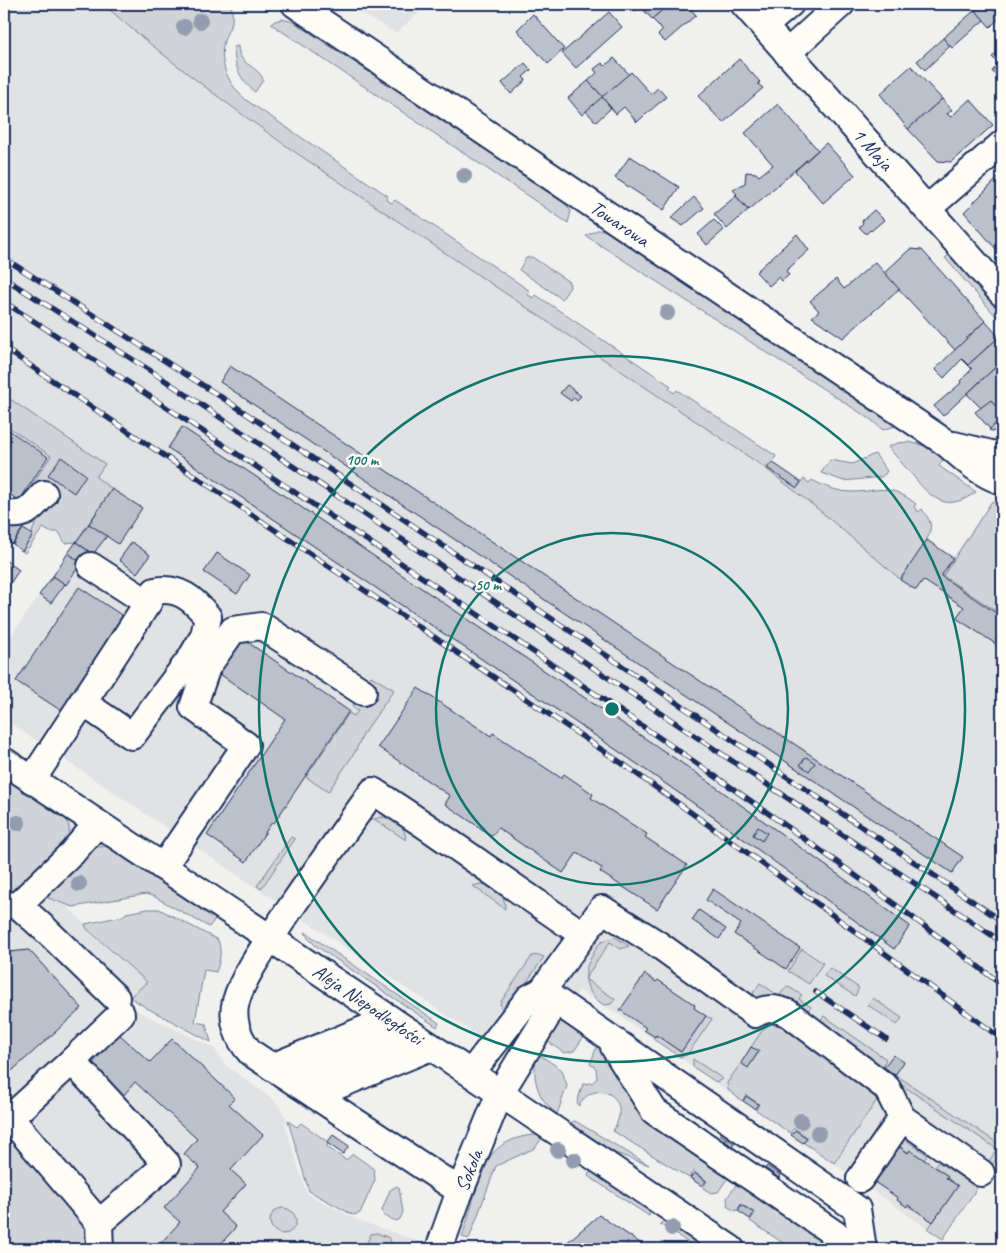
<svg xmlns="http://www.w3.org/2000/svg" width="1006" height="1253" font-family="Caveat,sans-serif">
<rect width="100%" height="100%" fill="#f0f0ee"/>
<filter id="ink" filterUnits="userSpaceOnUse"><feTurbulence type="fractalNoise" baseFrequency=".02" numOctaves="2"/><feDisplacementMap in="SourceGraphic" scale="10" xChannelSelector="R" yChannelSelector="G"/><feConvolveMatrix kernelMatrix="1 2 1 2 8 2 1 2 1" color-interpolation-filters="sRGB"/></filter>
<g filter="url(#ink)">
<g fill="#e0e2e3">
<path d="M4,4H103L127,25L234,109L292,150L761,465L818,509L900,579L927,540L953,557L992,501L1002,508V1153L1001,1152L943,1239L804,1143L807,1137L794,1128L790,1133L756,1110L759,1104L746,1095L742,1101L622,1017L579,990L523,1070L487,1042L4,719V646L76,542L55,526L43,528L25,553L4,539Z"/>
<path d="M345,4H429L396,33Z"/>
<path d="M62,814L111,847L102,846L92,849L48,898L67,906L85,924L87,929L90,933L147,982L123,1004L214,1048L224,1064L274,1100L287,1119L285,1125L307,1194L358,1220L424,1243L421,1249H91L90,1228L4,1122V891H12L17,889Z"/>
</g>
<g fill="#d0d3d8" stroke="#76819b">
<path d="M103,4H231C235,27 230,22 224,41C218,64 229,85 246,100L388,196L386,200L392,203L395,200L530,291L528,295L534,298L536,295L671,386L669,389L674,393L677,390L776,456L768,469L797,488L804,479L809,483L812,480C821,485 831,489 841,491C874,496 884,478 916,504L914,507L918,512L922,509C924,513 929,518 930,523C934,538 909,567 900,579L818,509L761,465L292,150C227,104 163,57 103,4Z"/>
<path d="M282,19L294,22L566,204L571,211L568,223L271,24L275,21Z"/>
<path d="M238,46C239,67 259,65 263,80L255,92C240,80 234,66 234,47Z"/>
<path d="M597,230H604L894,424L895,426L883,430L870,419L586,236Z"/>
<path d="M950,254L1002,313V323L945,258Z"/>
<path d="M532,257L569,282L570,287L562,299L519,270L526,258Z"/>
<path d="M4,395L105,464L96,477L112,489L76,542L65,543L59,532H50L43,528L25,553L22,551L33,535L32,532L48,496L20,502L51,456L4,424Z"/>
<path d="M908,442L926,446L944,457L939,466L976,492C948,512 933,501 914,477C905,467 897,457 888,447L898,443Z"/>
<path d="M875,454L887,471L885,474L881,477L844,481L821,473L830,460L852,464Z"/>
<path d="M992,501L1002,508V615L943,576Z"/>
<path d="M371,676L394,690L364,733L355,752L328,792L306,777L349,713L354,716L358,711L352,707Z"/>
<path d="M4,775C18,785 60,808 67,821C71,829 69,836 66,844L19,887L10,891H4V879L8,874L4,871Z"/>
<path d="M382,817C397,818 405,826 406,840L374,819Z"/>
<path d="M291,837L295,839L261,889L257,886Z"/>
<path d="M108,846L117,851L119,855L125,856L216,918L209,927L155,897L146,894L73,907L48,898L51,890L92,849L98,847Z"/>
<path d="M480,884C494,885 506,894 505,909L473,886Z"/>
<path d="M148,909H159L218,940C222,952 220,961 216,972L204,970L195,1022L206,1024L211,1042L145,1007L130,997L147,982L87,929L85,924L123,916L126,913Z"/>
<path d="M305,932L439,1023L437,1027L316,946L308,938Z"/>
<path d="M615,937L629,946L621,949L610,942L585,979L615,999L611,1004L604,1005C586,994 580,975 592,956C594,952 597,945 600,943C604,940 610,939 615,937Z"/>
<path d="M802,949L823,963L809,984L788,971Z"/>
<path d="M539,955L544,957L506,1012L502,1010L500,1003L532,956Z"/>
<path d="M830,968L859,988L855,996L824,976Z"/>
<path d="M760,983L779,996L787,986L802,995L799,999L811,1007L806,1014L757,998L753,993Z"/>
<path d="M873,998L902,1018L897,1025L868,1005Z"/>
<path d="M706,1016L712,1019L687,1055L680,1057L653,1039L656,1035L681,1052Z"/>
<path d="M824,1016L886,1059L880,1073L818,1023Z"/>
<path d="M560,1021L564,1022L585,1035L574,1051L564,1053L544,1039L556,1023Z"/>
<path d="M771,1024L784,1027L879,1097L834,1163L804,1143L807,1137L794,1128L790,1133L756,1110L759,1104L746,1095L742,1101L728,1090L727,1083L741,1063L748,1067L759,1052L751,1047L764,1028Z"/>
<path d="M598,1044L647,1119L729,1176L718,1192L711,1193L703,1188L707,1181L693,1171L689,1178L613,1131C635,1095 593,1077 579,1106L577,1102L583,1084L592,1083L597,1078L596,1068L590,1064Z"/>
<path d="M537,1053L562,1070L567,1086L557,1114C537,1099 531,1077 537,1053Z"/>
<path d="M693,1059L723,1079L716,1082L693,1067Z"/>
<path d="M896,1075L1002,1146L1001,1152L943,1239L928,1229L958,1186L947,1178L948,1176L934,1167L938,1162L973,1185L997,1149L893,1079Z"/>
<path d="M288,1121L297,1127L301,1123L328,1142L327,1147L346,1160L353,1154L374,1169L375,1180L360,1213L353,1215L309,1191Z"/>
<path d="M575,1121L649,1165L615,1153L570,1123Z"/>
<path d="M4,1130L88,1231L89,1249H4Z"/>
<path d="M537,1135L542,1138L535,1148L496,1166L469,1239L462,1237C469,1216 480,1170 492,1154C503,1141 522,1135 537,1135Z"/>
<path d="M902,1137L927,1155L924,1160L910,1150L908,1152L897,1145Z"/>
<path d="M595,1172L650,1210L649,1216L588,1176L589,1173Z"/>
<path d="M738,1182L835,1249H792L750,1221L755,1213L741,1204L736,1211L728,1207L727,1198Z"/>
<path d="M397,1186L399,1188L403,1212L400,1219L396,1221L384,1216L382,1210L390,1190Z"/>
<circle cx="283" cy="1221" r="13"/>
<path d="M665,1220L707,1248V1249H698L660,1224Z"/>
<path d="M377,1233L389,1238L392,1245L390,1249H364L371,1234Z"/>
</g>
<g fill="#bbc0ca" stroke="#1b2f5e">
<path d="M627,4H669L652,19L640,6L634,12Z"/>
<path d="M669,4H686L696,15L665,42L658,35L663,30L652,19Z"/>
<path d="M983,4H1000L1002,7V16L990,27L975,10Z"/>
<path d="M975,10L984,20L952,48L943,38Z"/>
<path d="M609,12L622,27L576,68L562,53Z"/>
<path d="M533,14L564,49L548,64L517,30Z"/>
<path d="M943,38L950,46L925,70L917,61Z"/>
<path d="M1002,48V83L992,71L999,64L992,57Z"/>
<path d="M614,58L629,74L603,97L588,81L597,73L594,69L602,63L605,66Z"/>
<path d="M739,59L760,82L758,84L763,88L723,123L698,96Z"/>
<path d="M525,63L531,70L523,77L526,80L511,94L502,83Z"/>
<path d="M911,66L942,99L908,129L880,94Z"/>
<path d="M631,72L651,94L658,88L666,97L637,122L624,107L616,114L602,97Z"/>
<path d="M588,81L603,97L582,115L568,98Z"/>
<path d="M602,97L611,108L596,122L586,111Z"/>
<path d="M942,99L952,110L947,114L951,117L970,99L993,125L951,162L938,161L908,129Z"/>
<path d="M778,104L818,150L749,210L735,195L737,194L733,190L745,183L746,172L756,173L759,176L773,165L745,133Z"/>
<path d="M826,143L855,175L823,203L795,171Z"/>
<path d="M630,156L679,187L664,210L615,178Z"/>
<path d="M1002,174V256L964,212Z"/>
<path d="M736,196L748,210L727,229L714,214Z"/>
<path d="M694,197L704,208L683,226L671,218Z"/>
<path d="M874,210L884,220L871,231L870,230L866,234L859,227L863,223L862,221Z"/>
<path d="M714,220L724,230L707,245L698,234Z"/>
<path d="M797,234L809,250L786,271L789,275L782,281L779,277L769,286L756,272Z"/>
<path d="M910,249L922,250L985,321L955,350L884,273Z"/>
<path d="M875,262L899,289L843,338L812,317L819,311L810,301L836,279L844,289Z"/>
<path d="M985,321L999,337L968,365L962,359L944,378L935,369Z"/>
<path d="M999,337L1002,340V361L943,416L934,406L961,383L960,381L972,369L968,365Z"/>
<path d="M1002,361V414L991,400L982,409L967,394Z"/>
<path d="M230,366L963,857L952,873L220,382Z"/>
<path d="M567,385L581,396L577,400L574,397L571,401L560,393Z"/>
<path d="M991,400L1002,414V418L990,429L975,412Z"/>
<path d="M1002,418V434L989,430L990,429Z"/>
<path d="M4,427L48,457L19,501L4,490Z"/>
<path d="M182,427L695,772L910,926L894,949L709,814L627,757L168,448Z"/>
<path d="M61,457L86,475L74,493L48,475Z"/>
<path d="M772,462L801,482L797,488L767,468Z"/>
<path d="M112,489L142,508L118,544L89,524Z"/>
<path d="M13,521L23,528L12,544L4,538V536Z"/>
<path d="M89,524L107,536L93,554L76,542Z"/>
<path d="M23,529L33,535L22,551L13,544Z"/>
<path d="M927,540L953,558L941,576L1002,617V648L956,618L964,607L923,580L916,590L900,580Z"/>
<path d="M76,542L95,556L87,567L68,553Z"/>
<path d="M132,542L150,555L137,573L119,560Z"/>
<path d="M68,553L81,563L66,585L53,576Z"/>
<path d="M217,553L250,575L237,594L204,572Z"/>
<path d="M4,559L19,570L5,591L4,590Z"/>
<path d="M53,576L65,584L51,603L39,595Z"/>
<path d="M79,587L126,618L63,712L16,681Z"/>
<path d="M237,635L349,711L274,823L272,822L246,862L207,835L285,719L214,670Z"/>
<path d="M418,688L491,736L493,733L561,778L564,774L593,794L591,798L647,834L645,837L687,865L657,909L600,872L602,868L577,853L563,873L498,828L492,836L445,804L450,796L378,747Z"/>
<path d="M806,757L815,763L809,771L800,765Z"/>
<path d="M758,827L767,833L762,841L753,835Z"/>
<path d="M713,889L800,948L786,969L734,934L741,924L706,900Z"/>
<path d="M699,910L726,929L719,939L692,920Z"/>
<path d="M4,946L9,952L29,950L82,1008L4,1078Z"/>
<path d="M645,974L656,982L658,980L695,1005L694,1008L706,1016L681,1052L656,1035L655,1037L644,1030L646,1028L620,1010Z"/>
<path d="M119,1034L150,1062L172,1039L235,1098L229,1104L263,1135L231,1170L246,1184L220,1212L236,1227L216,1249H163L159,1245L180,1222L164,1208L200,1168L184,1154L197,1139L135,1082L122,1097L89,1067Z"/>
<path d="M751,1047L759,1051L748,1068L741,1063Z"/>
<path d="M893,1055L904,1062L895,1075L884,1067Z"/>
<path d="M746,1096L758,1104L755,1109L743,1101Z"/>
<path d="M795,1130L807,1138L803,1143L791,1135Z"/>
<path d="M720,1134L734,1143L732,1146L718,1136Z"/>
<path d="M333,1135L349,1146L343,1154L327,1143Z"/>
<path d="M897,1145L908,1153L910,1150L948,1176L946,1178L958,1186L933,1222L908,1205L907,1207L897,1200L898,1198L873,1181Z"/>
<path d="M767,1166L780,1175L779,1178L765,1168Z"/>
<path d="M694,1173L706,1181L702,1186L690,1178Z"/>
<path d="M741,1205L754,1213L750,1219L738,1211Z"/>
<path d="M599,1215L649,1249H570L564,1245Z"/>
</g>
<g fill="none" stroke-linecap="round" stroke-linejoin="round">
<defs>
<g id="minor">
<path id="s1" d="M295,4L946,443C963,458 980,474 1002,481"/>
<path id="s2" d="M744,4L1002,293"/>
<path d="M764,26L790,4"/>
<path d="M787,53L841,4"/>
<path d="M927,209L1002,144"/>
<path d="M954,445L991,454L1002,455"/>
<path d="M4,513C25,518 31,509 44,494"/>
<path d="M91,566L148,603"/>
<path id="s3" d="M4,761L270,938L731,1249"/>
<path d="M32,780C73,717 115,655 155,591C179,586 194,600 208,617L204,636L191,658L132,736L82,702"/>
<path d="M163,867L246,745L193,707L207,667L233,630L262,626L363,692"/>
<path d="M18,905L47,931L116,998"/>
<path d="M4,906L18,905L72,853L97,824"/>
<path d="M542,991L857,1209L863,1249"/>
<path d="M614,1047L654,1111L857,1249"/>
<path d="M72,1061L121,1014"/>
<path d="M272,1067L390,1019"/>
<path d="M471,1073L529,998L542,991L602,909L659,945L755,1014C767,1007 775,1008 788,1013L887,1088L902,1118L981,1173"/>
<path d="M293,1080L411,1033"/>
<path d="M315,1095L431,1047"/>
<path d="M860,1179L902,1118"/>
<path d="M460,1191L251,1053C238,1039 231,1020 236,1001C243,976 267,943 281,922C311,878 342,834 373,791L426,826L582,934"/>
<path d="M99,1223L167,1164L72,1061L10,1118L99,1223L100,1249"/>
<path id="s4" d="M439,1249L460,1191L500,1093L546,1018L542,991"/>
</g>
</defs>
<use href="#minor" stroke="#1b2f5e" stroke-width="30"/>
<use href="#minor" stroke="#fdfcf7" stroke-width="26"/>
<defs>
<g id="rail">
<path d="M4,258L229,402L1002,921"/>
<path d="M4,278L154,373L1002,942"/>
<path d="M4,302C166,405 326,513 486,620C661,738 835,856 1002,985"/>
<path d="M4,348L623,764L749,854L1002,1039"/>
<path d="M816,992L886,1039"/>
</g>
</defs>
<use href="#rail" stroke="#1b2f5e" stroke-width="5.5"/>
<use href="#rail" stroke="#fdfcf7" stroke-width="4" stroke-dasharray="11" stroke-linecap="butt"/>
</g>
<g fill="#949caf">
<circle cx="200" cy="21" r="8"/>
<circle cx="184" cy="27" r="8"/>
<circle cx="464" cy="176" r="8"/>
<circle cx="667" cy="313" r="8"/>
<circle cx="18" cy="823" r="8"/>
<circle cx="79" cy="884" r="8"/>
<circle cx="801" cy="1121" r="8"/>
<circle cx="818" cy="1133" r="8"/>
<circle cx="558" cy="1150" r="8"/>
<circle cx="574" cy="1160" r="8"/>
<circle cx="672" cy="1228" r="8"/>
</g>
</g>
<g fill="none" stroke="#0f766e" stroke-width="2.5">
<circle cx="612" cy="709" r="176"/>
<circle cx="612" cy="709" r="353"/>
</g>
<g text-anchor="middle" stroke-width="5" stroke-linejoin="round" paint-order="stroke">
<g font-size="20" fill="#1b2f5e" stroke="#fdfcf7">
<text dy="7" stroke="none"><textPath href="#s2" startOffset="194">1 Maja</textPath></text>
<text dy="7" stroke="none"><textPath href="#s1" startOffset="392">Towarowa</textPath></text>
<text dy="7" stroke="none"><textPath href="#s3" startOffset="438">Aleja Niepodległości</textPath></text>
<text dy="7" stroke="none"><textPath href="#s4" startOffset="84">Sokola</textPath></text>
</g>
</g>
<circle cx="612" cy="709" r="8" fill="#0f766e" stroke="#fdfcf7" stroke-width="2.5"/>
<g font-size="15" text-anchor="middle" font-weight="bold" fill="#0f766e" stroke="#fdfcf7" stroke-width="5" stroke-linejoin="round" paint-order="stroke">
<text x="362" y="465">100 m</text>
<text x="488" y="590">50 m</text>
</g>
<rect width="1006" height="1253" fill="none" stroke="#fdfcf7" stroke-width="20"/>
<rect x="10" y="10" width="986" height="1233" fill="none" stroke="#1b2f5e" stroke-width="2" filter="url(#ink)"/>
</svg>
